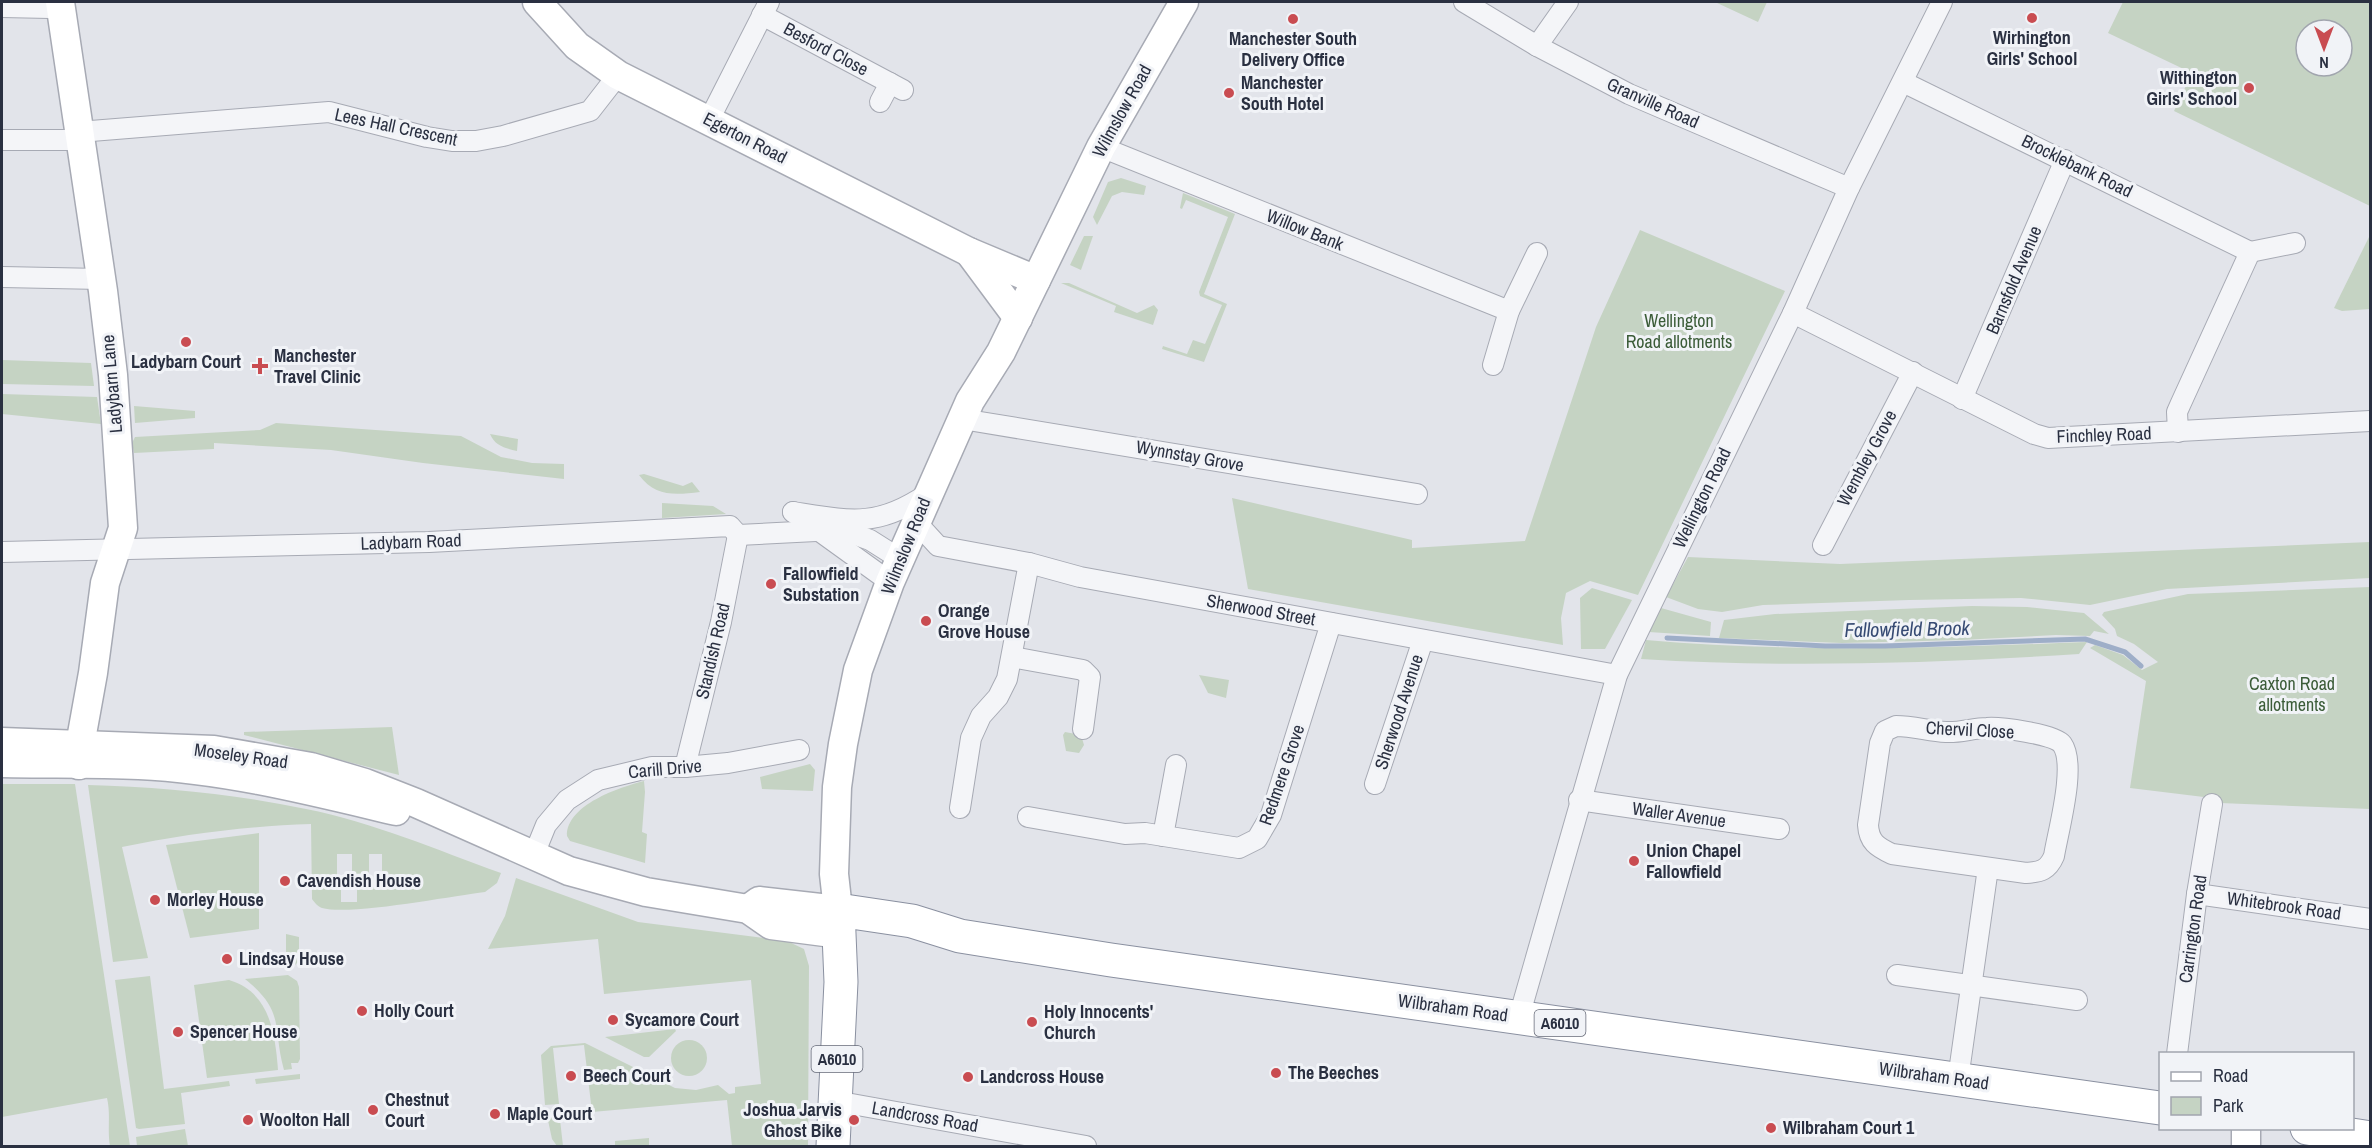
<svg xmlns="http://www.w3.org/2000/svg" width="2372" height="1148" font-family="'Archivo Narrow',sans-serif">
<rect width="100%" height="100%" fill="#e2e4ea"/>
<g fill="#c5d3c3" fill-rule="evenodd">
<path d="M1715,2H1767L1758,22Z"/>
<path d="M2123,2H2370V206L2174,111L2192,73L2108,33ZM2306,30H2342V66H2306Z"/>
<path d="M1121,178L1146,186L1144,195L1122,192L1112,196L1097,225L1093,217L1108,182Z"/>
<path d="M1183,193L1235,214L1204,294L1227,304L1204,362L1162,349L1163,346L1187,354L1193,340L1205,344L1222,305L1200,296L1199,292L1228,217L1186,200L1182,209L1180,208Z"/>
<path d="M1640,230L1785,291L1638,595L1590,581L1566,593L1561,618L1563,645L1248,589L1232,498L1412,540V548L1525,541L1596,327Z"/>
<path d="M2370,235V309L2342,311L2334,308Z"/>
<path d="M1084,236H1093L1081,270L1070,265Z"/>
<path d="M1061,283H1069L1137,313L1154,305L1158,310L1153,325L1114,312L1116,306Z"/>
<path d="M2,360L91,363L94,386L2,384Z"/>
<path d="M2,394L97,397L101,424L2,414Z"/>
<path d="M134,406L195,411V418L135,423Z"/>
<path d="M276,423L461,436L501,457L532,463L564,464V479L423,463L331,450L214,443V449L134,453L132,443L135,437L260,430Z"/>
<path d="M490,434L518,439L517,451C505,448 495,446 490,434Z"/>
<path d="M644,474L683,486L692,482L700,492C675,495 655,497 639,475Z"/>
<path d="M662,503L713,506L726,514L662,518Z"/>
<path d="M2370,542V578L2167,589L2090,605L2021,598L1909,600L1763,605L1722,612L1698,609L1666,597L1688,557L1840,564Z"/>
<path d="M2370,587V809L2220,803L2212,798L2130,788L2146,681L2090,648L2095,645L2123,655L2142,670L2158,662L2134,644L2117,636L2115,629L2102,615L2104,612L2188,594Z"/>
<path d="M1592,588L1632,600L1605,649H1581L1580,598Z"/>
<path d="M1972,606L2027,607L2084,613L2109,634L2094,631L2090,636L2056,635L1961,640L1842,643L1719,638L1724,620L1775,614Z"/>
<path d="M1661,608L1711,622L1710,636L1649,632Z"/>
<path d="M1646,640C1794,653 1939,648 2087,642L2079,654C1933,663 1787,668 1641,659Z"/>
<path d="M1199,675L1229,680L1226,698L1208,693Z"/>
<path d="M392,727L399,775L244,735V732Z"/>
<path d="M1065,732L1081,735L1084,745L1079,753L1066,751L1063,735Z"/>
<path d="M810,764L815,770L813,791L762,789L760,777Z"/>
<path d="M644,781L645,792L642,832L647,834L645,863L570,841L567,836C566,805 620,787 644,781Z"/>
<path d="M2,784H75L130,1146H110C107,1129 111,1115 107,1098L2,1117Z"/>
<path d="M88,785C162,787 234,794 306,809C372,822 437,850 501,873L497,883L485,892C451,896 350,916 322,908C317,906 315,903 312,899L311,824C247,826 185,834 122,847L148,958L113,962ZM337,854H352V874L369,873V854H382V887H357V902H341V888H337Z"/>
<path d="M259,833V929L190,938L166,845Z"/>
<path d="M516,878L638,922L787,941L804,949L809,966L808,1146H732L727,1100L592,1112L584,1045L553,1048L559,1104L545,1105L541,1055L551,1046L585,1043L675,1088L696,1090L718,1085L729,1094L735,1093V1087L761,1084L751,980L604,994L598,939L488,949L505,916Z"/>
<path d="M286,934L299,937V961L295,965H286Z"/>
<path d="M288,975L297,981L299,987L300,1059L298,1063H291L292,1069L284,1070C272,1027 286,1012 245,979Z"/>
<path d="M150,976L164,1089L229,1081L230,1086L181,1093L185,1124L139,1129L136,1128L115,980Z"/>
<path d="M229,980C270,992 275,1033 278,1070L207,1078L194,985Z"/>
<path d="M675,1029L676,1031L649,1057H644L605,1037Z"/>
<circle cx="689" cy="1058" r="18"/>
<path d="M300,1074V1079L256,1084L255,1079Z"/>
<path d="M546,1111H559L563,1146H580H557L552,1139Z"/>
<path d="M185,1129L188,1146H137L136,1137Z"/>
<path d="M649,1138V1146H615V1141Z"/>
</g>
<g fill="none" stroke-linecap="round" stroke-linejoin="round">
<path stroke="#9eaec8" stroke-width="5" d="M1667,638L1825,646H1885L2085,639L2125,652L2141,666"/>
<defs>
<g id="street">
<path d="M1464,2L1537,46L1629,94L1849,188"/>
<path d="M2,7L50,8L62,2"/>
<path d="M762,15L903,90"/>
<path d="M1537,46L1568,2"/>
<path d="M1903,82L2250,252L2181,403L2177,412L2178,432"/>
<path d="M880,102L890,83"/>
<path d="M709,120L769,2"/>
<path d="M2,140H70L91,131L329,112L427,137L452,141H476L503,136L590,111L618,75"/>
<path d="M1101,147L1509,311"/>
<path d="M2250,252L2295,243"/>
<path d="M2,277L101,279"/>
<path d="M1793,313L2034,434L2048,438L2370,421"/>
<path d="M1493,365L1509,311L1537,253"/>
<path d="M1962,399L2065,160"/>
<path d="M962,419L1417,494"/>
<path d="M793,512C850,521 877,528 927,494"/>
<path d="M793,512L890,582"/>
<path d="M916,522L938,546L1029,563L1080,577L1617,675"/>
<path d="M824,523L870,540L900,559"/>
<path d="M738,535L816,531"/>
<path d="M1823,545L1913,372"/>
<path d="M2,552L429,542L730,526L738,535"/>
<path d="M1012,657L1083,670L1090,677L1083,729"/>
<path d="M1896,726C1913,726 1929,731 1946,732C1960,733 1973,728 1987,728C1999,727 2055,734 2062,744C2077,765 2058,831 2054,856C2048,870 2041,872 2026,873L1892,854C1877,847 1869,842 1868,825L1880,743L1885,731Z"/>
<path d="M685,767L721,622L738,535"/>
<path d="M1375,784L1423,640"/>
<path d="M1579,800L1779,829"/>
<path d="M960,808L971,738L981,716L998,697L1007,679L1029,563"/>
<path d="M1028,817L1125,834L1145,833L1239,848L1257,839L1271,815L1331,623"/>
<path d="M1163,836L1176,765"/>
<path d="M533,857L546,825L567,800L598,780L652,767H685L728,763L799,750"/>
<path d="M2197,894L2370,919"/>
<path d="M1897,975L2077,1000"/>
<path d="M1519,1017L1617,675L1793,313L1849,188L1942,2"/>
<path d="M2177,1054L2197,894L2212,804"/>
<path d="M1958,1079L1988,868"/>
<path d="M835,1101L1086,1146"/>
</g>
<g id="secondary">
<path d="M60,2L103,291L113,375L123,528L105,583L93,673L80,745L79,765"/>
<path d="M537,2L577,46L618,75L969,252L1036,280"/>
<path d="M969,252L1018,318"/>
<path d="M2,742L214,750L311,767L365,783L416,803L569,871L646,892L748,909L771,925L840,934"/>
<path d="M2,763C47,764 93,763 139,765C226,769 312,791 396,811"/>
<path d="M748,909L759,901L838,910L834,874L837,787L843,744L858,670L890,582L970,401L1001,352L1101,147L1184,2"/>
<path d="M2246,1146V1128"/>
</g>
<g id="highway">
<path d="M2307,1128L2370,1138"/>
<path d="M833,1146L841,982L838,910L912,921L960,936L1111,960L2160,1108"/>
</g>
</defs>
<use href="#street" stroke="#a7aab4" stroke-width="22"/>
<use href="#secondary" stroke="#a7aab4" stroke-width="31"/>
<use href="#highway" stroke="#8a90a0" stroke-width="35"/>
<use href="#street" stroke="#f4f5f8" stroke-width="20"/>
<use href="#secondary" stroke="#fff" stroke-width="28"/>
<use href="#highway" stroke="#fff" stroke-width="33"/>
</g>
<g fill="#c94c51" stroke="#f1f3f7" stroke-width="2">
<circle cx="2032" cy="18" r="6"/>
<circle cx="1293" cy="19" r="6"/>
<circle cx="2249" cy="88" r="6"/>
<circle cx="1229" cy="93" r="6"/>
<circle cx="186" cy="342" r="6"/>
<path d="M257 357h6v6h6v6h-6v6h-6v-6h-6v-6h6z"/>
<circle cx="771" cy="584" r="6"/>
<circle cx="926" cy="621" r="6"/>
<circle cx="1634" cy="861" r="6"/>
<circle cx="285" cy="881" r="6"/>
<circle cx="155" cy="900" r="6"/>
<circle cx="227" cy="959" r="6"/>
<circle cx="362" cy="1011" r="6"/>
<circle cx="613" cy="1020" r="6"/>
<circle cx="1032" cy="1022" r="6"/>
<circle cx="178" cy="1032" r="6"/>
<circle cx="1276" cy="1073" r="6"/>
<circle cx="571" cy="1076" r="6"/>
<circle cx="968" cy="1077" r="6"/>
<circle cx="373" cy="1110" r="6"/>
<circle cx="495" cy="1114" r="6"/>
<circle cx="248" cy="1120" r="6"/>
<circle cx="854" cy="1120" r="6"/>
<circle cx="1771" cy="1128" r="6"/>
</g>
<g text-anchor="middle" stroke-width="6" stroke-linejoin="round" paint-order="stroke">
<g fill="#f1f3f7" stroke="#666a78" stroke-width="1.5">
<rect x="1534.5" y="1010" width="51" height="26" rx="4.5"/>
<rect x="811.5" y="1046" width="51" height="26" rx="4.5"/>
</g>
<g font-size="16" font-weight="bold" fill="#2a3041">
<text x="1560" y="1029">A6010</text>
<text x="837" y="1065">A6010</text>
</g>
<g font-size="18" font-weight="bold" fill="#2a3041" stroke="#f1f3f7" text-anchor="start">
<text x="2032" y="44" text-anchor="middle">Wirhington<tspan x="2032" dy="21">Girls' School</tspan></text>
<text x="1293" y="45" text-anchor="middle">Manchester South<tspan x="1293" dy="21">Delivery Office</tspan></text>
<text x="2237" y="84" text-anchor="end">Withington<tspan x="2237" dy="21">Girls' School</tspan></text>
<text x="1241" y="89">Manchester<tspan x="1241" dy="21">South Hotel</tspan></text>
<text x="274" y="362">Manchester<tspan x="274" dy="21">Travel Clinic</tspan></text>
<text x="186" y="368" text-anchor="middle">Ladybarn Court</text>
<text x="783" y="580">Fallowfield<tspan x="783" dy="21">Substation</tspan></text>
<text x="938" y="617">Orange<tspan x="938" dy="21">Grove House</tspan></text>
<text x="1646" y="857">Union Chapel<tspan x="1646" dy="21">Fallowfield</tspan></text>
<text x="297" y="887">Cavendish House</text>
<text x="167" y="906">Morley House</text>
<text x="239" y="965">Lindsay House</text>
<text x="374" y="1017">Holly Court</text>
<text x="1044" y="1018">Holy Innocents'<tspan x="1044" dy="21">Church</tspan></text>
<text x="625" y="1026">Sycamore Court</text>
<text x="190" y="1038">Spencer House</text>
<text x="1288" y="1079">The Beeches</text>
<text x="583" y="1082">Beech Court</text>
<text x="980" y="1083">Landcross House</text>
<text x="385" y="1106">Chestnut<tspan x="385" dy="21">Court</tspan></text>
<text x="842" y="1116" text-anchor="end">Joshua Jarvis<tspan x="842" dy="21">Ghost Bike</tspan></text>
<text x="507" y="1120">Maple Court</text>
<text x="260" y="1126">Woolton Hall</text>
<text x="1783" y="1134">Wilbraham Court 1</text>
</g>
<g font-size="18" fill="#2a3041" stroke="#f1f3f7">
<text transform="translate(826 49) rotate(28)" y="6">Besford Close</text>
<text transform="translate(1653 103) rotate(24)" y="6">Granville Road</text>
<text transform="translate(1122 111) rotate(-61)" y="6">Wilmslow Road</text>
<text transform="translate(396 127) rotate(12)" y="6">Lees Hall Crescent</text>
<text transform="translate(745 138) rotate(27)" y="6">Egerton Road</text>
<text transform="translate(2077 166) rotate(26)" y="6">Brocklebank Road</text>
<text transform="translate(1305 230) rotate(22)" y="6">Willow Bank</text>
<text transform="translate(2014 280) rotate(-67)" y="6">Barnsfold Avenue</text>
<text transform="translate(112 384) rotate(-95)" y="6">Ladybarn Lane</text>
<text transform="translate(2104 435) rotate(-2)" y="6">Finchley Road</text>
<text transform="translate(1190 456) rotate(10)" y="6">Wynnstay Grove</text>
<text transform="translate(1867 458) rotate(-62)" y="6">Wembley Grove</text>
<text transform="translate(1702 498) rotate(-64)" y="6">Wellington Road</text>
<text transform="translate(411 542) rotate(-2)" y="6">Ladybarn Road</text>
<text transform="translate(906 546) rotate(-68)" y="6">Wilmslow Road</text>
<text transform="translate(1261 610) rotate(10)" y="6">Sherwood Street</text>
<text transform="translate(713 651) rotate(-77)" y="6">Standish Road</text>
<text transform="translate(1399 712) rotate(-72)" y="6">Sherwood Avenue</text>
<text transform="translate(1970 730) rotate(3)" y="6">Chervil Close</text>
<text transform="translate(241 756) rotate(8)" y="6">Moseley Road</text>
<text transform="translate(665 769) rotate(-5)" y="6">Carill Drive</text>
<text transform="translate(1282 775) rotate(-71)" y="6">Redmere Grove</text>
<text transform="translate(1679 815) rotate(8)" y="6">Waller Avenue</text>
<text transform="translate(2284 906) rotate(8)" y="6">Whitebrook Road</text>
<text transform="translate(2193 929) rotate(-82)" y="6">Carrington Road</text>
<text transform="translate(1453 1008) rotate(8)" y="6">Wilbraham Road</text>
<text transform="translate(1934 1076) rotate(8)" y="6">Wilbraham Road</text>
<text transform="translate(925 1117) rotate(10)" y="6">Landcross Road</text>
</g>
<g font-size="18" fill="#3b5c38" stroke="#f1f3f7">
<text x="1679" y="327">Wellington<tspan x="1679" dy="21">Road allotments</tspan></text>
<text x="2292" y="690">Caxton Road<tspan x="2292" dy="21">allotments</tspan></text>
</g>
<g font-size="20" font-style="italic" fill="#364a73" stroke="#f1f3f7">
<text transform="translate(1907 629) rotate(-1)" y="7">Fallowfield Brook</text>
</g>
</g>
<rect width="2372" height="1148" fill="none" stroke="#2a3041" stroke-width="6"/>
<rect x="2159" y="1052" width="195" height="78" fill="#f1f3f7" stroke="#a1a5ae" stroke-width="1.5"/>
<rect x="2171" y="1072" width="30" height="9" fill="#ffffff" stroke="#a1a5ae" stroke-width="1.5"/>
<text x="2213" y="1082" font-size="18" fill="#2a3041">Road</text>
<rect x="2171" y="1097" width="30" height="18" fill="#c5d3c3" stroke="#a1a5ae" stroke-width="1.5"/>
<text x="2213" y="1112" font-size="18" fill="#2a3041">Park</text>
<g transform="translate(2324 48) rotate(180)"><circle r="28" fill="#f1f3f7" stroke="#a1a5ae" stroke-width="1.5"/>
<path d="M0-4.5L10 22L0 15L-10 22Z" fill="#c94c51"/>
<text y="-9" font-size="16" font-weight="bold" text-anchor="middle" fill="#2a3041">N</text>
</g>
</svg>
